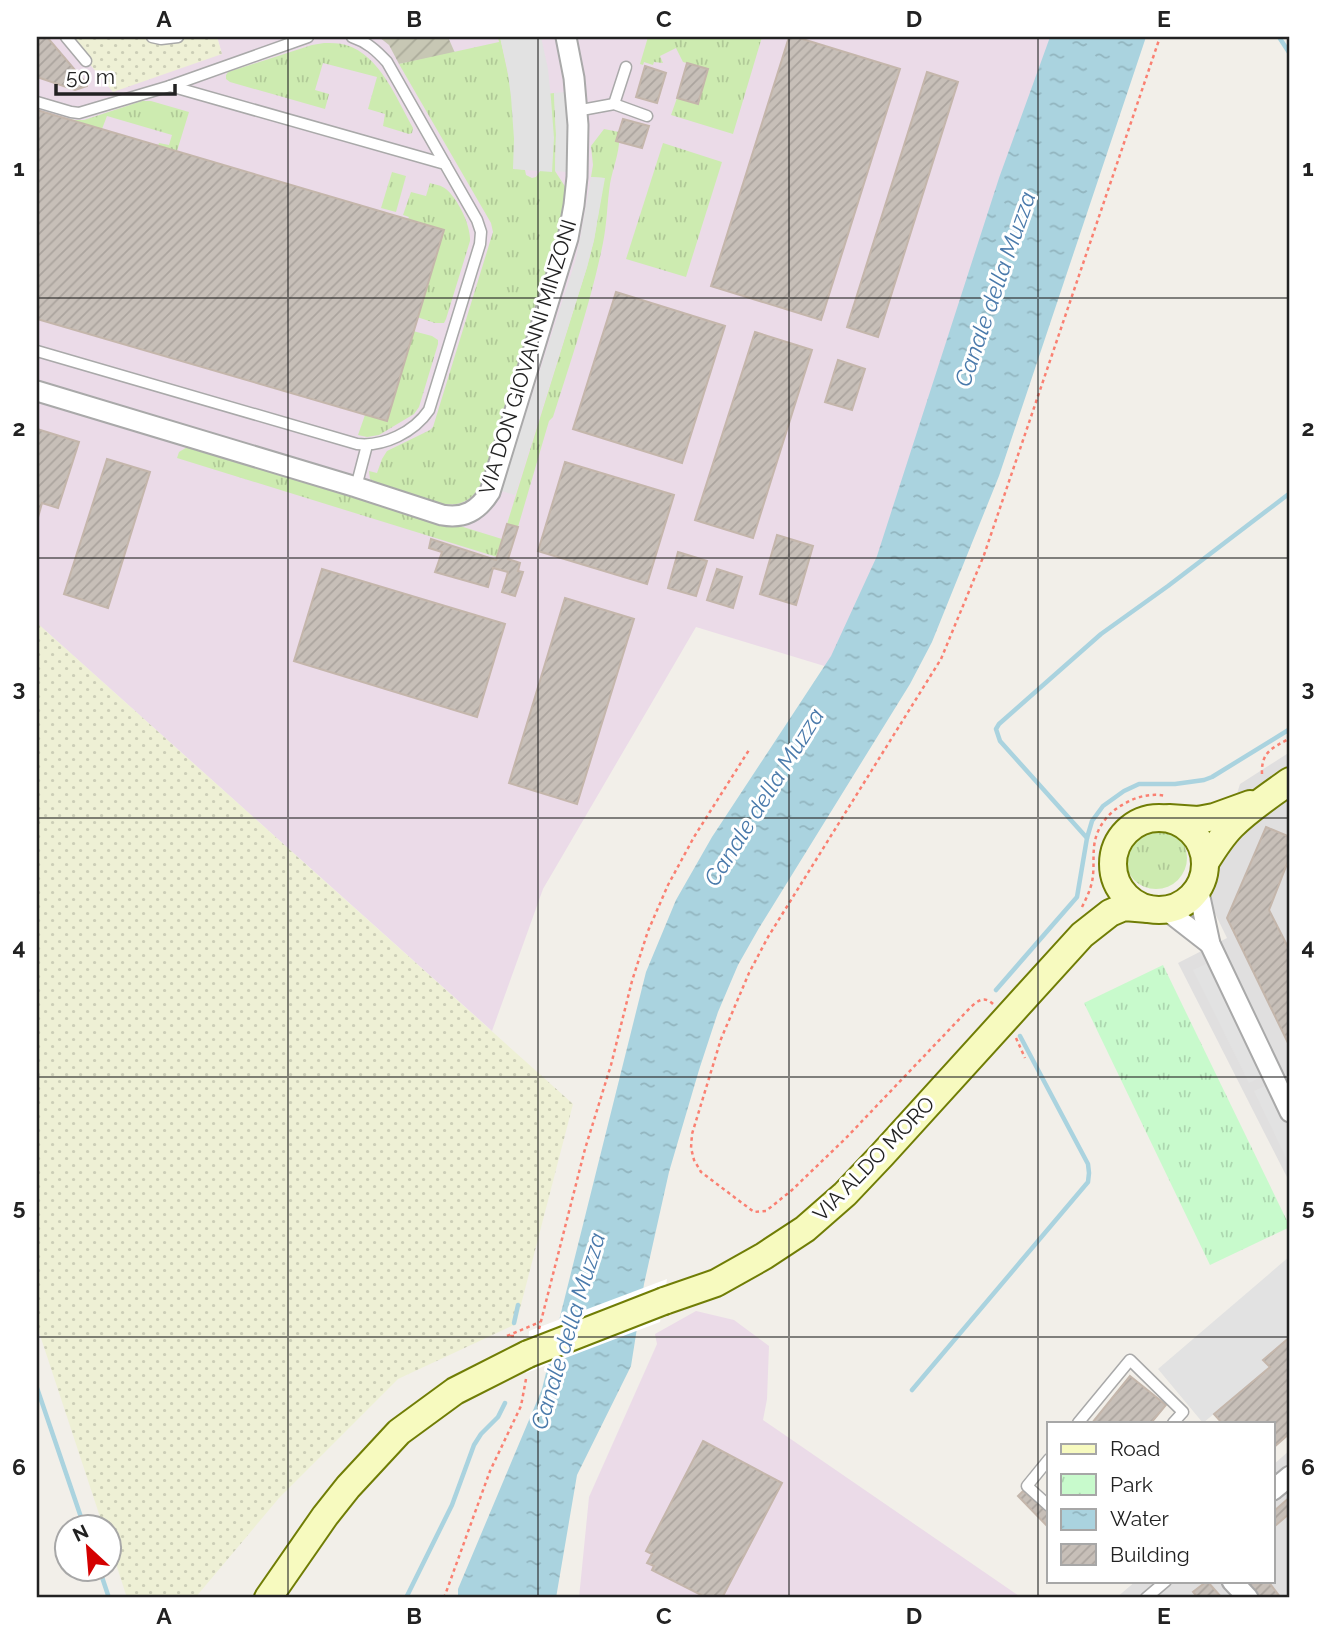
<svg xmlns="http://www.w3.org/2000/svg" width="1327" height="1635" font-family="Raleway,sans-serif">
<defs>
<pattern id="construction-furrows" width="10" height="10" patternUnits="userSpaceOnUse" patternTransform="scale(1.75)"><rect width="10" height="10" fill="#c7c7b4"/><path d="M-1 1l2-2M0 10L10 0M9 11l2-2" fill="none" stroke="#abab9a"/></pattern>
<pattern id="farmland-dots" width="8" height="8" patternUnits="userSpaceOnUse" patternTransform="scale(1.75)"><rect width="8" height="8" fill="#eef0d5"/><path d="M2 2h.1M6 6h.1" fill="none" stroke="#ccceb7" stroke-width="1.8" stroke-linecap="round"/></pattern>
<pattern id="grass-tufts" width="24" height="20" patternUnits="userSpaceOnUse" patternTransform="scale(1.75)"><rect width="24" height="20" fill="#cdebb0"/><path d="M3 7l-1-3M5 7V3M7 7l1-3M15 17l-1-3M17 17v-4M19 17l1-3" fill="none" stroke="#b0c997"/></pattern>
<pattern id="park-tufts" width="24" height="20" patternUnits="userSpaceOnUse" patternTransform="scale(1.75)"><rect width="24" height="20" fill="#c8facc"/><path d="M3 7l-1-3M5 7V3M7 7l1-3M15 17l-1-3M17 17v-4M19 17l1-3" fill="none" stroke="#acd6af"/></pattern>
<pattern id="water-ripples" width="26" height="14" patternUnits="userSpaceOnUse" patternTransform="scale(1.75)"><rect width="26" height="14" fill="#aad3df"/><path d="M2 4q2-2 4 0t4 0M15 11q2-2 4 0t4 0" fill="none" stroke="#92b5bf"/></pattern>
<pattern id="building-hatch" width="6" height="6" patternUnits="userSpaceOnUse" patternTransform="scale(1.75)"><rect width="6" height="6" fill="#c7bfb8"/><path d="M-1 1l2-2M0 6l6-6M5 7l2-2" fill="none" stroke="#aba49e"/></pattern>
</defs>
<rect width="100%" height="100%" fill="#f2efe9"/>
<g fill="#e0dfdf">
<path d="M1290,752V1183L1178,963L1227,938L1206,895L1240,784Z"/>
<path d="M1290,1450V1598H1116L1136,1581H1273V1465Z"/>
</g>
<g fill="#ebdbe8">
<path d="M37,37H67L222,54L217,37H1071L844,672L696,627L543,889L492,1031L37,623Z"/>
<path d="M696,1311L734,1320L769,1346L767,1399L763,1420L1022,1598H579L589,1497L657,1344L655,1334Z"/>
</g>
<path fill="url(#construction-furrows)" d="M379,37H448L455,53L399,64L389,45Z"/>
<g fill="url(#farmland-dots)">
<path d="M67,37H217L222,54L113,92Z"/>
<path d="M37,623L573,1104L516,1324L398,1379L279,1498L195,1598H127L109,1542L108,1526H103L37,1326Z"/>
</g>
<g fill="url(#grass-tufts)">
<path d="M498,37H500L508,74L525,133L513,168L525,170L526,175L532,178L536,177L540,171H552L539,95L554,93L556,134L555,171L566,188L560,228L481,484C465,515 439,504 412,495C400,491 387,487 375,482L370,479L369,471L377,473L382,459L387,451L430,430L433,427L493,232L491,223L399,64L499,42Z"/>
<path d="M648,37H762L733,134L671,115L677,98L698,103L708,69L683,62L676,48L660,56L663,63L654,62L653,65L644,62L643,65L640,64Z"/>
<path d="M324,43C331,43 339,43 346,45C380,55 397,100 413,128L412,133L409,134L383,126L385,114L368,109L377,77L323,63L315,90L329,94L325,109L230,82L226,79V75L228,72L312,45Z"/>
<path d="M142,101H151L189,112L177,151L158,146L159,143L169,145L172,135L107,116L102,129L53,115L75,120H84Z"/>
<path d="M604,129L619,132C621,150 613,167 610,184C607,204 607,224 603,243C591,302 571,360 553,417L549,421L518,527L507,524L587,267L594,240L604,178L591,177L593,165L591,146Z"/>
<path d="M663,143L722,162L686,277L626,259Z"/>
<path d="M392,172L406,176L396,212L381,208Z"/>
<path d="M430,183C436,185 441,185 446,189C458,199 471,226 470,241L446,319L444,323H435L417,317L443,230L408,219L409,217L403,215L411,192L426,196Z"/>
<path d="M413,331L432,336L438,340V344L419,407L414,414L379,435L367,437L358,435L365,415L387,421Z"/>
<path d="M189,446L214,450L502,539L497,557L177,458L179,452Z"/>
<circle cx="1156" cy="858" r="31"/>
</g>
<path fill="url(#park-tufts)" d="M1163,965L1290,1227L1210,1265L1084,1003Z"/>
<g fill="#e2e2e2">
<path d="M500,37H541L548,69L551,99L554,138L552,172L513,169L514,139L511,97L507,67Z"/>
<path d="M565,92L568,129L567,172L555,171L556,134L554,93Z"/>
<path d="M591,177L605,178L594,240L587,267L515,495L501,491L575,262L580,239Z"/>
<path d="M1206,964L1262,1076L1249,1083L1193,970Z"/>
<path d="M1267,1085L1290,1134V1166L1254,1091Z"/>
<path d="M1290,1256V1337L1263,1359L1270,1367L1203,1423L1158,1369Z"/>
</g>
<path fill="url(#water-ripples)" d="M1050,37H1146L999,476L932,642L910,684L759,928L738,965L718,1012L699,1070L669,1172L644,1284L631,1366L577,1475L556,1598H458V1589L542,1389L646,972L676,900L712,837L831,656L877,556L999,178Z"/>
<path fill="#fff" d="M667,1279L660,1322L526,1373L529,1331Z"/>
<g fill="none" stroke-linecap="round" stroke-linejoin="round">
<g stroke="#aad3df" stroke-width="4.5">
<path d="M1279,37L1290,54"/>
<path d="M1087,838L1092,821L1103,806L1124,791L1139,784H1175L1204,780L1212,777L1290,729"/>
<path d="M996,990L1077,897L1087,838L1000,741L996,729L999,724L1101,634L1168,586L1290,493"/>
<path d="M514,1323L518,1305"/>
<path d="M37,1388L84,1526"/>
<path d="M912,1390L1088,1182L1089,1173L1088,1164L1020,1036"/>
<path d="M99,1568L109,1598"/>
<path d="M406,1598L452,1505L474,1445L481,1434L498,1417L505,1403"/>
</g>
</g>
<g fill="url(#building-hatch)" stroke="#c4b6ab" stroke-width="2">
<path d="M37,37H47L87,84V86L75,90L37,77Z"/>
<path d="M789,37H796L900,69L821,320L711,286Z"/>
<path d="M687,63L708,69L698,104L677,98Z"/>
<path d="M645,66L666,73L657,103L636,97Z"/>
<path d="M927,72L958,82L878,337L847,327Z"/>
<path d="M37,110L444,230L387,421L37,319Z"/>
<path d="M623,119L649,126L642,148L616,141Z"/>
<path d="M616,292L725,326L682,463L573,429Z"/>
<path d="M755,332L812,350L753,538L695,520Z"/>
<path d="M838,360L865,369L852,410L825,402Z"/>
<path d="M37,429L79,442L58,508L42,503L37,521Z"/>
<path d="M107,459L150,472L108,608L64,594Z"/>
<path d="M565,462L674,495L647,584L538,551Z"/>
<path d="M507,524L518,527L508,559L520,563L518,571L523,572L515,596L502,592L508,572L493,568L488,587L435,572L442,552L429,548L431,539L496,560Z"/>
<path d="M777,535L813,546L796,605L760,594Z"/>
<path d="M678,552L707,561L696,596L668,588Z"/>
<path d="M322,569L505,624L477,717L294,661Z"/>
<path d="M717,569L742,577L733,608L707,600Z"/>
<path d="M565,598L634,619L577,804L509,783Z"/>
<path d="M1266,827L1290,837V856L1269,910L1290,951V1047L1227,918Z"/>
<path d="M1290,1337V1433L1273,1448V1423H1222L1214,1414L1270,1367L1263,1360Z"/>
<path d="M1130,1376L1166,1405L1151,1423H1092Z"/>
<path d="M703,1441L782,1483L722,1598H707L652,1570L654,1566L647,1563L652,1554L646,1551Z"/>
<path d="M1023,1491L1049,1513V1528L1018,1496Z"/>
<path d="M1290,1497V1513L1275,1526L1273,1524V1512Z"/>
<path d="M1207,1581L1222,1598H1198L1193,1592Z"/>
<path d="M1245,1581H1268L1280,1597L1278,1598H1259Z"/>
</g>
<g fill="none" stroke-linecap="round" stroke-linejoin="round">
<defs>
<g id="lane">
<path d="M66,37L86,61"/>
<path d="M152,37L161,39L178,37"/>
<path d="M352,37C367,42 376,50 387,62L445,164"/>
<path d="M170,86L308,37"/>
<path d="M37,102L71,112L79,113L170,86L445,164L477,220L481,232L480,244L429,410C414,432 384,447 357,444L37,351"/>
<path d="M614,104L626,67"/>
<path d="M576,111L614,104L647,116"/>
<path d="M356,487L367,445"/>
<path d="M1078,1423L1130,1360L1183,1412L1173,1423"/>
<path d="M1049,1459L1027,1486L1049,1506"/>
<path d="M1146,1598L1166,1581"/>
</g>
<g id="street">
<path d="M37,391L356,487L442,515C464,519 478,511 490,492L568,238L574,205L577,177L578,125L574,78L566,37"/>
<path d="M1198,888L1210,944L1290,1112"/>
<path d="M1165,909L1210,944"/>
<path d="M1273,1490L1290,1476"/>
<path d="M1232,1581L1248,1598"/>
</g>
<g id="secondary">
<circle cx="1159" cy="864" r="46"/>
<path d="M1169,818L1198,820L1214,817L1250,804"/>
<path d="M1205,863C1213,850 1221,837 1232,826C1249,809 1270,795 1290,781"/>
<path d="M664,1301L716,1283L764,1256L805,1229L845,1194L882,1155L1082,935L1110,913L1124,907L1148,909"/>
<path d="M268,1598L325,1516L348,1487L399,1432L455,1391L528,1354"/>
</g>
</defs>
<use href="#lane" stroke="#a9a9a9" stroke-width="13"/>
<use href="#street" stroke="#a9a9a9" stroke-width="23"/>
<use href="#secondary" stroke="#707d05" stroke-width="30"/>
<g stroke="#fa8072" stroke-width="2.5" stroke-dasharray="3.5 3.5" stroke-linecap="butt">
<path d="M1262,774C1261,751 1273,748 1290,738"/>
<path d="M1082,907C1087,897 1092,887 1093,875C1094,866 1093,857 1094,848C1095,829 1108,812 1124,804C1137,796 1152,793 1166,796"/>
<path d="M993,1004C983,994 975,1003 967,1011L846,1138L792,1190L766,1211L754,1212L701,1172L694,1160L691,1148L692,1134L721,1039L749,973L768,937L941,659L984,555L1160,37"/>
<path d="M1016,1038L1025,1058"/>
<path d="M539,1329L585,1149L611,1065L632,981L648,931L668,885L694,837L749,750"/>
<path d="M514,1336H507L540,1322"/>
<path d="M444,1598L490,1471L521,1406L526,1379"/>
</g>
<use href="#lane" stroke="#fff" stroke-width="10"/>
<use href="#street" stroke="#fff" stroke-width="19"/>
<use href="#secondary" stroke="#f7fabf" stroke-width="26"/>
<defs>
<path id="secondary-bridge" d="M528,1354L664,1301"/>
</defs>
<use href="#secondary-bridge" stroke="#707d05" stroke-width="30" stroke-linecap="butt"/>
<use href="#secondary-bridge" stroke="#f7fabf" stroke-width="26"/>
</g>
<path fill="none" stroke="#222" stroke-width="2" stroke-opacity="0.55" d="M288,37V1598M538,37V1598M789,37V1598M1038,37V1598M37,298H1290M37,558H1290M37,818H1290M37,1077H1290M37,1337H1290"/>
<g text-anchor="middle" stroke-width="6" stroke-linejoin="round" paint-order="stroke">
<g font-size="21" fill="#222" stroke="#fff">
<text transform="translate(528 357) rotate(-73)" y="7">VIA DON GIOVANNI MINZONI</text>
<text transform="translate(874 1159) rotate(-46)" y="7">VIA ALDO MORO</text>
</g>
<g font-size="23" font-style="italic" fill="#4a7aab" stroke="#fff">
<text transform="translate(995 289) rotate(-71)" y="8">Canale della Muzza</text>
<text transform="translate(764 797) rotate(-58)" y="8">Canale della Muzza</text>
<text transform="translate(568 1331) rotate(-73)" y="8">Canale della Muzza</text>
</g>
</g>
<rect width="1327" height="1635" fill="none" stroke="#ffffff" stroke-width="77"/>
<rect x="1047" y="1422" width="228" height="161" fill="#ffffff" stroke="#a7a7a7" stroke-width="2"/>
<rect x="1061" y="1444" width="35" height="10" fill="#f7fabf" stroke="#a7a7a7" stroke-width="2"/>
<text x="1110" y="1456" font-size="21" fill="#222222">Road</text>
<rect x="1061" y="1474" width="35" height="21" fill="url(#park-tufts)" stroke="#a7a7a7" stroke-width="2"/>
<text x="1110" y="1492" font-size="21" fill="#222222">Park</text>
<rect x="1061" y="1509" width="35" height="21" fill="url(#water-ripples)" stroke="#a7a7a7" stroke-width="2"/>
<text x="1110" y="1526" font-size="21" fill="#222222">Water</text>
<rect x="1061" y="1544" width="35" height="21" fill="url(#building-hatch)" stroke="#a7a7a7" stroke-width="2"/>
<text x="1110" y="1562" font-size="21" fill="#222222">Building</text>
<g transform="translate(88 1548) rotate(334)"><circle r="33" fill="#ffffff" stroke="#a7a7a7" stroke-width="2"/>
<path d="M0-5L12 26L0 18L-12 26Z" fill="#d40000"/>
<text y="-10" font-size="19" font-weight="bold" text-anchor="middle" fill="#222222">N</text>
</g>
<path d="M56 84v10h119v-10" fill="none" stroke="#222222" stroke-width="3.5"/>
<text x="66" y="84" font-size="21" fill="#222222" stroke="#ffffff" stroke-width="5" paint-order="stroke">50 m</text>
<rect x="38" y="38" width="1250" height="1558" fill="none" stroke="#222" stroke-width="2.5"/>
<g font-size="23" text-anchor="middle" font-weight="bold" fill="#222">
<text x="164" y="27">A</text>
<text x="414" y="27">B</text>
<text x="664" y="27">C</text>
<text x="914" y="27">D</text>
<text x="1164" y="27">E</text>
<text x="19" y="176">1</text>
<text x="1308" y="176">1</text>
<text x="19" y="436">2</text>
<text x="1308" y="436">2</text>
<text x="19" y="696">3</text>
<text x="1308" y="696">3</text>
<text x="19" y="955">4</text>
<text x="1308" y="955">4</text>
<text x="19" y="1215">5</text>
<text x="1308" y="1215">5</text>
<text x="19" y="1475">6</text>
<text x="1308" y="1475">6</text>
<text x="164" y="1624">A</text>
<text x="414" y="1624">B</text>
<text x="664" y="1624">C</text>
<text x="914" y="1624">D</text>
<text x="1164" y="1624">E</text>
</g>
</svg>
